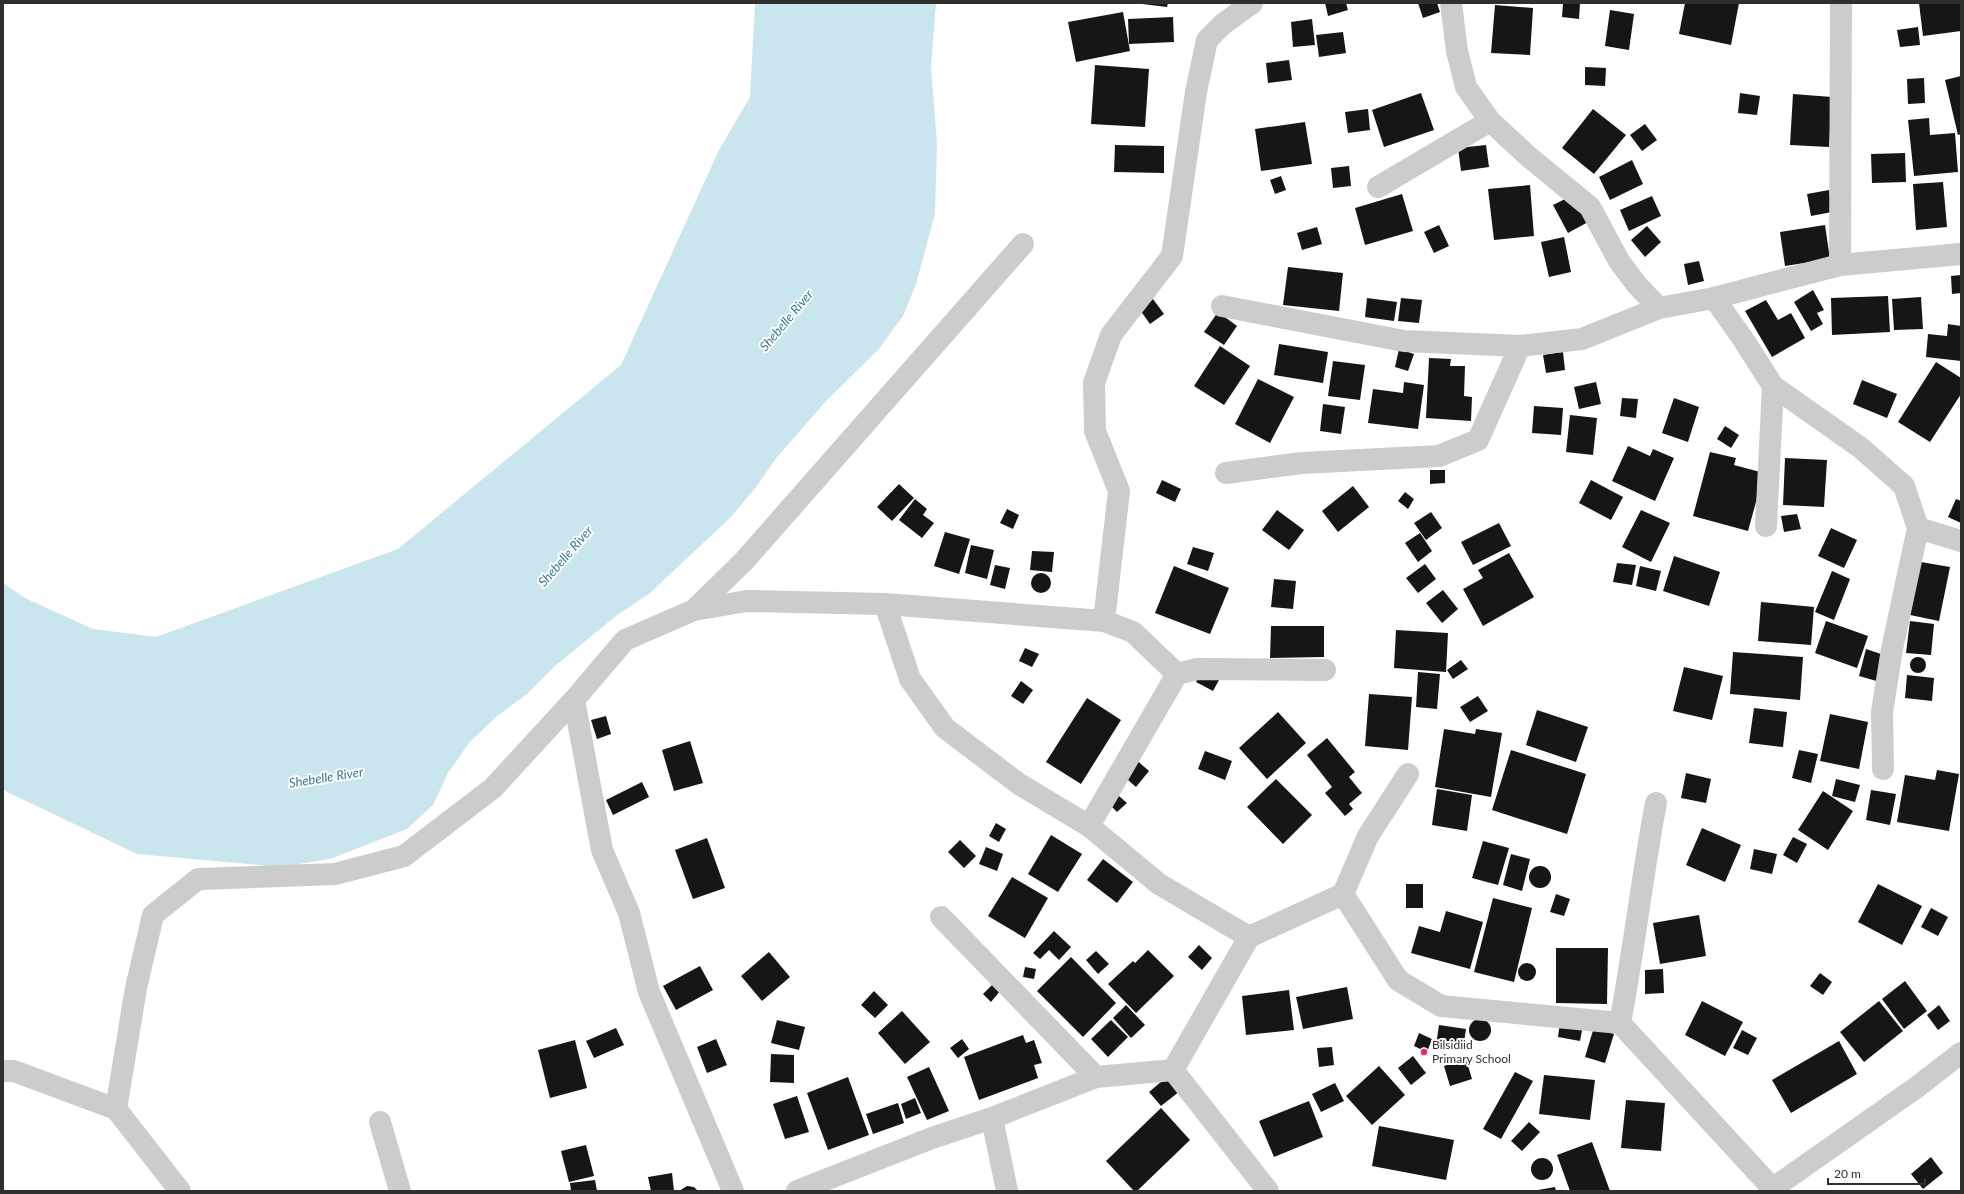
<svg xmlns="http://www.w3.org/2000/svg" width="1964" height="1194" font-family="Lato,sans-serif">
<rect width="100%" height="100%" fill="#fff"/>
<path fill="#c9e5ed" d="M755,3H936L931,67L937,143L935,214L916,284L903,316L878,350L827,400L777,457L756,487L732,516L650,593L616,616L555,666L527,694L496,717L469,743L448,773L433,805L407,829L330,859L280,867L137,854L3,790V583L25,598L93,629L156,637L398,549L621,365L719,150L750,97Z"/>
<g fill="#161616">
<path d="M1134,3H1168L1167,7Z"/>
<path d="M1325,3H1346L1348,10L1328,16Z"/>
<path d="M1418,3H1437L1440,12L1423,18Z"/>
<path d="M1563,3H1580L1579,19L1562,17Z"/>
<path d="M1685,3H1739L1731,45L1679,34Z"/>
<path d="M1919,3H1961V31L1923,36Z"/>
<path d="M1495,5L1533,8L1530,55L1491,53Z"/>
<path d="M1610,10L1634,14L1629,50L1605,46Z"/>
<path d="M1123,12L1130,51L1076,62L1068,22Z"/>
<path d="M1173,17L1174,42L1129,44L1128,19Z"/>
<path d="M1312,19L1315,45L1293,47L1291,22Z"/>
<path d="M1918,27L1920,45L1900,47L1897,30Z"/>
<path d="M1343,32L1346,53L1319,57L1316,35Z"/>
<path d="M1289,60L1292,80L1268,83L1266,63Z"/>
<path d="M1095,65L1149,69L1145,127L1091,124Z"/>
<path d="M1585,67L1606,68L1605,86L1585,85Z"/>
<path d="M1961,76V134L1958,135L1945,80Z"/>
<path d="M1924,78L1925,103L1908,104L1907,79Z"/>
<path d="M1421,93L1434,130L1384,147L1372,110Z"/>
<path d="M1740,93L1760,96L1757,115L1738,113Z"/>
<path d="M1793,94L1832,97L1829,147L1790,145Z"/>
<path d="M1368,109L1370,130L1348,133L1345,112Z"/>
<path d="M1593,109L1626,135L1594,174L1562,148Z"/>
<path d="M1929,118L1930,135L1955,133L1958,172L1914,176L1908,120Z"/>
<path d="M1305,122L1312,164L1261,171L1255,129Z"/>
<path d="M1645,124L1657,140L1642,151L1630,135Z"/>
<path d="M1115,145L1164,146V173L1114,172Z"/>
<path d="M1486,145L1489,167L1461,171L1458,148Z"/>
<path d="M1905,153L1906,182L1872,183L1871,154Z"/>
<path d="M1632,160L1643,184L1610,200L1599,177Z"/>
<path d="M1349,166L1351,186L1333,188L1331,168Z"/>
<path d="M1281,176L1286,190L1275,194L1270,180Z"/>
<path d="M1943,182L1947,227L1916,230L1913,184Z"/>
<path d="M1530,185L1534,236L1494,240L1488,189Z"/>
<path d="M1829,190L1832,212L1811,216L1807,194Z"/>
<path d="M1402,194L1413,231L1365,245L1355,208Z"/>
<path d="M1573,195L1588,222L1568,233L1553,205Z"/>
<path d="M1652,196L1661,216L1629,231L1620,210Z"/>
<path d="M1439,225L1449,246L1434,253L1424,232Z"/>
<path d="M1825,225L1830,259L1785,266L1780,232Z"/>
<path d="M1647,226L1661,242L1645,257L1631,240Z"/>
<path d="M1317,227L1322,244L1302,250L1297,233Z"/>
<path d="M1564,237L1571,272L1549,277L1541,242Z"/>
<path d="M1699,261L1704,281L1688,285L1684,264Z"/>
<path d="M1288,267L1343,273L1339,311L1283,305Z"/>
<path d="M1961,275V293L1952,294L1951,276Z"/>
<path d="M1813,290L1824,310L1817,313L1823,324L1811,331L1794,302Z"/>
<path d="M1888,296L1890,332L1832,335L1831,298Z"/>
<path d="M1921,297L1923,329L1894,330L1892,299Z"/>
<path d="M1367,298L1397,302L1394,321L1365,317Z"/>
<path d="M1401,298L1422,300L1419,323L1398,321Z"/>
<path d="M1153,299L1164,314L1150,324L1140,310Z"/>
<path d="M1766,300L1778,320L1791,313L1805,338L1772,357L1745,311Z"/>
<path d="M1218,312L1237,326L1224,345L1204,332Z"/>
<path d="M1948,324L1961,326V361L1926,357L1928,334L1947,336Z"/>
<path d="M1279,344L1328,352L1323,383L1274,375Z"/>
<path d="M1220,346L1250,366L1224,405L1194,386Z"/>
<path d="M1399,349L1414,354L1408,371L1395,367Z"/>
<path d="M1563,352L1565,370L1546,373L1543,355Z"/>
<path d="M1429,358L1451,359L1450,366H1465L1464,396L1472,397L1471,421L1426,418Z"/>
<path d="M1333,361L1365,365L1360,400L1328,396Z"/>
<path d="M1936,362L1961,378V394L1930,442L1898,422Z"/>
<path d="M1258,379L1294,397L1270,443L1235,424Z"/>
<path d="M1862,380L1897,394L1887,418L1853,404Z"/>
<path d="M1404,382L1424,385L1418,429L1368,423L1373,389L1403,393Z"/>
<path d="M1596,382L1601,404L1579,409L1574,387Z"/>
<path d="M1622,398L1638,399L1636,418L1620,416Z"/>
<path d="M1674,398L1699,407L1688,442L1662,433Z"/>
<path d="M1323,404L1345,407L1341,434L1320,431Z"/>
<path d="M1534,406L1563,408L1561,435L1532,433Z"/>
<path d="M1570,415L1597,418L1593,455L1566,452Z"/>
<path d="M1725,426L1739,435L1731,448L1717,439Z"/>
<path d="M1628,446L1650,456L1653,449L1674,458L1655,501L1612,481Z"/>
<path d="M1710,452L1736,458L1734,465L1764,473L1748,531L1693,516Z"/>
<path d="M1785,458L1827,460L1824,507L1783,505Z"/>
<path d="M1430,470H1445V483L1430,484Z"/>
<path d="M1162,480L1181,489L1175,502L1156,493Z"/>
<path d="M1591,480L1623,497L1611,520L1579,503Z"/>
<path d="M899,484L914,498L892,521L877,507Z"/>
<path d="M1353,486L1369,507L1338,532L1322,511Z"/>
<path d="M1405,492L1414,499L1408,509L1398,501Z"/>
<path d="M915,499L927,509L923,515L934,523L922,538L899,520Z"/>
<path d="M1956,499L1961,501V523L1948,517Z"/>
<path d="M1007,509L1019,515L1013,529L1000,523Z"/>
<path d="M1277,510L1304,530L1289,550L1262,530Z"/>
<path d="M1641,510L1670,523L1651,562L1622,547Z"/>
<path d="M1431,512L1442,528L1426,540L1414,523Z"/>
<path d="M1797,514L1801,529L1784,532L1781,516Z"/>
<path d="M1499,523L1511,546L1473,565L1461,542Z"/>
<path d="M1831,528L1857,540L1844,568L1818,556Z"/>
<path d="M945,532L970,539L959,574L934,566Z"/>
<path d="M1420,533L1432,551L1418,562L1405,543Z"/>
<path d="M971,545L994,550L987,579L965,573Z"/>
<path d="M1193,547L1214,553L1208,571L1187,564Z"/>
<path d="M1032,551L1054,552L1052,572L1030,570Z"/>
<path d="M1509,553L1534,597L1483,626L1463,589L1483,578L1478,570Z"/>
<path d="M1674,556L1720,572L1709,606L1663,591Z"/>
<path d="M1921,562L1950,567L1939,621L1910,615Z"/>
<path d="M1617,563L1636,565L1632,585L1613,582Z"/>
<path d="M1425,564L1436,579L1418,593L1406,578Z"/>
<path d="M995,565L1010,568L1005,589L990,585Z"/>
<path d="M1174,566L1229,588L1210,634L1155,613Z"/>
<path d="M1640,566L1661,571L1656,591L1636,586Z"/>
<path d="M1832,571L1850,579L1834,620L1815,612Z"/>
<circle cx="1041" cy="583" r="10"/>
<path d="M1274,579L1296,581L1293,609L1271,607Z"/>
<path d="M1443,590L1458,609L1442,623L1426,603Z"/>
<path d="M1761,602L1814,607L1811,645L1758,641Z"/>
<path d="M1826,621L1868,636L1857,668L1815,653Z"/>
<path d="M1910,621L1934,624L1931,655L1906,653Z"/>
<path d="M1271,626H1324V657L1270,658Z"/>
<path d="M1396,630L1448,633L1446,672L1394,668Z"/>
<path d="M1025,648L1039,654L1032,667L1019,661Z"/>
<path d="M1866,649L1887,656L1880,682L1859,676Z"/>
<path d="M1733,652L1803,657L1800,700L1730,694Z"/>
<circle cx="1918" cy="665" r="8"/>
<path d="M1461,660L1468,669L1453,679L1447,670Z"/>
<path d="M1684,667L1723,676L1712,720L1673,711Z"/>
<path d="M1202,670L1219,680L1213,691L1196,682Z"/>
<path d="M1418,672L1440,674L1437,709L1416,707Z"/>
<path d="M1907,675L1934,678L1932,701L1905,698Z"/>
<path d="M1021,681L1033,690L1023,704L1011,696Z"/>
<path d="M1369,694L1412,697L1408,750L1365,746Z"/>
<path d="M1478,696L1488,711L1470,722L1460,707Z"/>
<path d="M1087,698L1121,720L1081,784L1046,762Z"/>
<path d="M1754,708L1787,712L1783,747L1749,743Z"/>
<path d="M1537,710L1588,727L1576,762L1526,745Z"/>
<path d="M1278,712L1306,743L1267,779L1239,748Z"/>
<path d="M1830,714L1868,722L1859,769L1820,761Z"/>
<path d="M606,716L611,734L597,739L591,720Z"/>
<path d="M1444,729L1475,734L1476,729L1502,733L1491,797L1435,787Z"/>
<path d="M1327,738L1355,772L1349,777L1362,793L1349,804L1353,809L1345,816L1325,793L1332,787L1307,755Z"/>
<path d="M690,741L703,783L674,791L662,750Z"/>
<path d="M1511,750L1586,774L1567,834L1492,810Z"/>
<path d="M1799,750L1818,754L1811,783L1792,778Z"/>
<path d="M1205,751L1232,761L1225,780L1198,769Z"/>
<path d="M1133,757L1149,771L1136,787L1120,773Z"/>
<path d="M1937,770L1959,774L1949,831L1897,822L1905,775L1935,780Z"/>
<path d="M1686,773L1711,779L1706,803L1681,798Z"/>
<path d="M1276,779L1312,815L1283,844L1247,807Z"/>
<path d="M1836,779L1860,785L1855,802L1832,796Z"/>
<path d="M642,782L649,797L613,815L606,800Z"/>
<path d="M1437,789L1472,795L1467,831L1432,825Z"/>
<path d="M1871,790L1896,794L1890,825L1866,820Z"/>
<path d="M1823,791L1853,811L1828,850L1798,830Z"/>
<path d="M1119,796L1127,803L1117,812L1110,805Z"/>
<path d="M996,823L1006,829L999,842L989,836Z"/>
<path d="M1702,828L1741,845L1725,882L1686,865Z"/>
<path d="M1051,835L1082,854L1058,892L1028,874Z"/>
<path d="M1793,837L1807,844L1797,863L1783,855Z"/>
<path d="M707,838L725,888L693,899L675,850Z"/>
<path d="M960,840L976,856L964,868L948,852Z"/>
<path d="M1483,841L1509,848L1498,885L1472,878Z"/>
<path d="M986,847L1003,854L997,871L979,864Z"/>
<path d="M1754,849L1777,854L1772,874L1750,869Z"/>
<path d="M1511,854L1530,859L1522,891L1503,885Z"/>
<path d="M1103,859L1133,882L1117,903L1087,880Z"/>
<circle cx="1540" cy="877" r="11"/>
<path d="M1012,877L1048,898L1025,938L988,916Z"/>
<rect x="1406" y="884" width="17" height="24"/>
<path d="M1878,884L1922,906L1902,945L1858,922Z"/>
<path d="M1556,894L1570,899L1564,916L1550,912Z"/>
<path d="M1493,898L1532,908L1514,982L1474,972Z"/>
<path d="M1931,908L1948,917L1938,936L1921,927Z"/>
<path d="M1446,911L1483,922L1470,969L1411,953L1419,926L1440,932Z"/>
<path d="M1699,915L1706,956L1660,964L1653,923Z"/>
<path d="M1054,931L1071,947L1059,960L1049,950L1040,959L1033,953Z"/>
<path d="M1199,945L1212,958L1202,970L1188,957Z"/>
<path d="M1556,948H1608L1607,1004L1556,1003Z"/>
<path d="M1148,950L1174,976L1136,1013L1108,984L1133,961L1135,963Z"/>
<path d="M1096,951L1109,964L1098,974L1086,960Z"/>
<path d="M769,952L790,977L762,1001L741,976Z"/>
<path d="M1071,957L1116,1003L1083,1037L1037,991Z"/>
<circle cx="1527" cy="972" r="9"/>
<path d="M700,966L713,990L676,1010L663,986Z"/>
<path d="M1025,967L1036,969L1034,979L1023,977Z"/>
<path d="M1663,969L1664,993L1645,994V970Z"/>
<path d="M1820,973L1832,982L1823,995L1810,986Z"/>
<path d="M1905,981L1927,1011L1904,1029L1882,999Z"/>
<path d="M993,984L1000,991L991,1002L983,994Z"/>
<path d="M1347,987L1353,1019L1303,1029L1296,997Z"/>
<path d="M1289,990L1294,1030L1246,1035L1242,996Z"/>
<path d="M874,991L888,1005L875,1018L861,1005Z"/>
<path d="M1702,1001L1743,1022L1725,1056L1685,1035Z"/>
<path d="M1879,1001L1903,1031L1864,1062L1840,1032Z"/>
<path d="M1126,1005L1145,1025L1131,1038L1113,1018Z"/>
<path d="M1939,1005L1950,1021L1938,1030L1927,1015Z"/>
<path d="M902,1011L930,1042L905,1064L878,1033Z"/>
<circle cx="1480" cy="1030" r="11"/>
<path d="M777,1020L805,1027L799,1050L771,1043Z"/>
<path d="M1111,1020L1128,1037L1108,1057L1091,1039Z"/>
<path d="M1560,1022L1583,1025L1580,1041L1558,1037Z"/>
<path d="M1439,1025L1466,1029L1463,1049L1436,1045Z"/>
<path d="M1594,1027L1614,1034L1605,1063L1585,1057Z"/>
<path d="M616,1028L624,1045L594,1058L586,1041Z"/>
<path d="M1742,1030L1757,1038L1748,1055L1733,1048Z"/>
<path d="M1419,1033L1432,1039L1427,1052L1414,1046Z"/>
<path d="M1023,1035L1026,1043L1034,1040L1042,1063L1034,1065L1038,1078L979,1100L964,1057Z"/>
<path d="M716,1039L727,1065L707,1073L697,1047Z"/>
<path d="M962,1039L969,1049L958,1058L950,1048Z"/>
<path d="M575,1040L587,1088L550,1098L538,1050Z"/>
<path d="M1839,1041L1857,1074L1791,1113L1772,1080Z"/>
<path d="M1332,1047L1334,1065L1319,1067L1317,1048Z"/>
<path d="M771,1054L794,1055V1083L770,1082Z"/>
<path d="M1413,1056L1426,1073L1411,1085L1398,1068Z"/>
<path d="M1466,1059L1472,1079L1450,1086L1444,1066Z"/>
<path d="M1379,1066L1405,1095L1372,1125L1346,1096Z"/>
<path d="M929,1067L949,1111L927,1120L907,1077Z"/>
<path d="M1515,1072L1533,1081L1501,1139L1483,1129Z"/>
<path d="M1544,1075L1595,1080L1590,1120L1539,1114Z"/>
<path d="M1168,1076L1180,1091L1161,1106L1149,1092Z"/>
<path d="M848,1077L869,1135L828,1150L807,1093Z"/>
<path d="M1335,1083L1344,1101L1321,1112L1312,1094Z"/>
<path d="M797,1096L809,1132L785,1139L773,1104Z"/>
<path d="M915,1098L921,1113L906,1119L901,1104Z"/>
<path d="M1626,1100L1665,1103L1661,1151L1621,1148Z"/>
<path d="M1309,1101L1323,1137L1274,1157L1259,1121Z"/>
<path d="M898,1103L904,1123L873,1134L866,1114Z"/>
<path d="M1161,1108L1190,1140L1137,1191H1134L1106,1161Z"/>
<path d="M1529,1122L1540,1132L1522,1151L1511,1141Z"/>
<path d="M1379,1126L1454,1140L1446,1180L1372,1166Z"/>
<path d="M1592,1142L1610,1191H1570L1557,1155Z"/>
<path d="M586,1145L594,1176L569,1182L561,1151Z"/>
<path d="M1931,1157L1943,1173L1923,1189L1911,1174Z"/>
<circle cx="1542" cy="1169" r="11"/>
<path d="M672,1173L674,1191H651L648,1177Z"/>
<path d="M595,1180L597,1191H571L570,1183Z"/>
<path d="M687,1186L694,1187L698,1191H679Z"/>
<path d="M1555,1187L1556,1191H1538V1190Z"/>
</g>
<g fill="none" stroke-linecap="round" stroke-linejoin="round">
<g stroke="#ccc" stroke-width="22">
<path d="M1451,3L1457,51L1466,87L1490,121L1529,157L1590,207L1619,261L1637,285L1659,308"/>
<path d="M1378,187L1490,121"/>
<path d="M1840,265L1841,3"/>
<path d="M1714,298L1743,339L1773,386L1861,448L1904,486L1918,528L1892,649L1882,712L1883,769"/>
<path d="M1222,306L1404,341L1520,346L1582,339L1659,308L1714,298L1840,265L1961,254"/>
<path d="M1226,473L1302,463L1439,456L1478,440L1520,346"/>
<path d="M1766,526L1773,386"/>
<path d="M1918,528L1961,541"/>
<path d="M885,604L910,679L945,728L1019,784L1089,826L1159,884L1249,937"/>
<path d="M694,610L744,561L1023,244"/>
<path d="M1104,621L1119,491L1095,431L1094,383L1111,335L1172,256L1196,92L1207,40L1223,24L1252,3"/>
<path d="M574,700L602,850L629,913L649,992L733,1191"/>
<path d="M1089,826L1177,674L1197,669L1325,670"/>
<path d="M1343,894L1398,980L1441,1006L1620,1023L1773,1189"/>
<path d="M941,917L1096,1077"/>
<path d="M1620,1023C1634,950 1642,876 1656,803"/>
<path d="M1173,1070L1268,1191"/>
<path d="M3,1071H14L116,1109L180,1191"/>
<path d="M116,1109L136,988L153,915L198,879L335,874L404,856L493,788L574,700L625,640L694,610L747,601L885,604L1104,621L1133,632L1177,674"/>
<path d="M992,1118L1007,1191"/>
<path d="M380,1122L400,1191"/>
<path d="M797,1191L932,1138L992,1118L1096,1077L1173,1070L1249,937L1343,894L1368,836L1408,774"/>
<path d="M1769,1191L1917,1087L1961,1053"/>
</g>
</g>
<circle fill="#e82f5d" stroke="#fff" stroke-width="1.5" cx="1424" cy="1052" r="4"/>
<g text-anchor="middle" stroke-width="4" stroke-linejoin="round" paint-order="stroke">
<g font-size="12" fill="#2f2f2f" stroke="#fff" text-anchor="start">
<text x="1432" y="1049">Bilsidiid<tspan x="1432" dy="14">Primary School</tspan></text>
</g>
<g font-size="13" font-style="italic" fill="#397a8c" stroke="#fff">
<text transform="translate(786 320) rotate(-50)" y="5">Shebelle River</text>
<text transform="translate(565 556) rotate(-49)" y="5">Shebelle River</text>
<text transform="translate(326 777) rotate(-9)" y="5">Shebelle River</text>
</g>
</g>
<rect width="1964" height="1194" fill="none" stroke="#2f2f2f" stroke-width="8"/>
<path d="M1828 1178v6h97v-6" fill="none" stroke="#2f2f2f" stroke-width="2"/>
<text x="1834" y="1178" font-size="12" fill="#2f2f2f" stroke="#ffffff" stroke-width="3" paint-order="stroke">20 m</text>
</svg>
